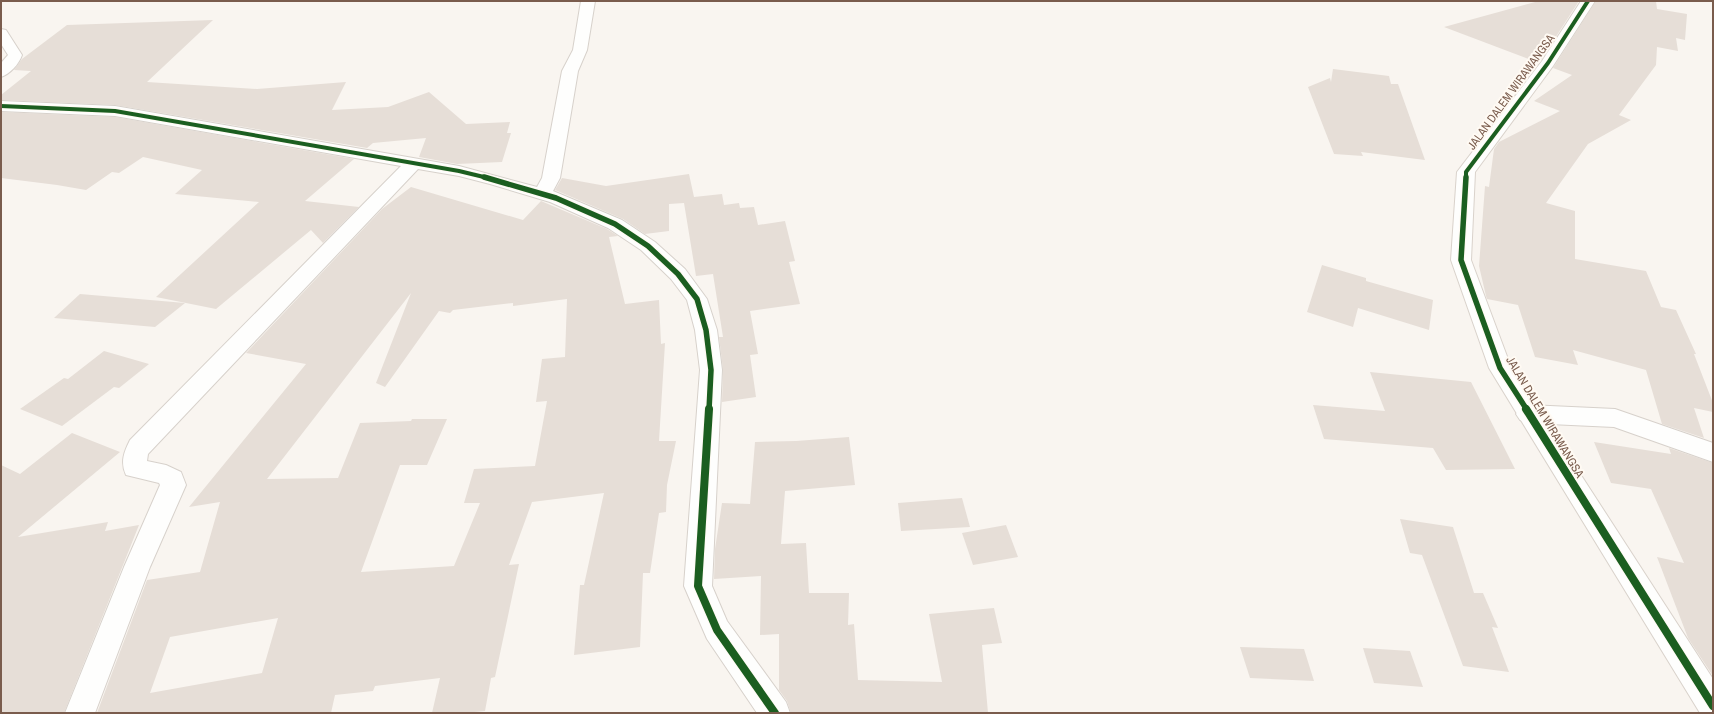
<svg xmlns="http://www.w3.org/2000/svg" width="1714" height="714" font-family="'Archivo Narrow',sans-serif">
<rect width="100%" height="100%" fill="#f9f5f0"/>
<g fill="#e6ded7" fill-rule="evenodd">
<path d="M1539,1H1579L1539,63L1444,27Z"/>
<path d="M1596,1H1656L1657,9L1687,14L1685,40L1676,38L1678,51L1657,47L1656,65L1619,115L1631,120L1588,144L1546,203L1575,211V259L1646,271L1661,307L1676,310L1696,354H1694L1713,403V412L1694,408L1704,438L1662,424L1646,370L1573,350L1578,365L1535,357L1518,305L1487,299L1486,296L1479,266L1485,186L1489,187L1494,149L1499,142L1560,111L1534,101L1572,75L1553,68Z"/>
<path d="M213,20L147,82L257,89L346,82L332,110L388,107L429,92L466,124L510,122L507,133H511L502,162L457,164L419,157L426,138L373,143L367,148L115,105L1,100V95L31,71L14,70L22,59L67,25Z"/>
<path d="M1333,69L1389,76L1391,84H1398L1425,160L1361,152L1363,156L1334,154L1308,87L1330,78L1331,82Z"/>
<path d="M1,112L115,117L354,159L305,201L359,207L323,243L311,230L216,309L156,297L259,202L175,194L202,170L143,157L119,173L112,172L86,190L57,185L1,178Z"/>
<path d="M689,174L694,197L722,194L724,205L739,203L740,208L754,207L758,225L785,221L795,261L789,262L800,304L750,311L758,354L750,355L756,397L722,402L723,370L719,337H723L713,274L696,276L684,203L669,204V231L645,234L623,219L555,190L562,178L606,186Z"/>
<path d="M411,187L523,220L541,201L607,229L618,236L609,237L625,304L659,300L661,344L665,343L659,441H676L667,485L666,512L659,513L650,573H643L640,647L574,655L580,585H584L604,493L532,502L509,565L519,564L495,677L491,678L485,711L464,713H432L440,678L375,686L373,691L335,695L331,713H97L147,580L200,572L220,502L189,507L306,364L246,353L382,209ZM411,293L376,383L385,387L439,311L450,313L453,310L513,303V306L567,299L565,357L542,359L536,402L547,401L535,466L474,469L464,503H480L454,566L361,572L400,465H427L447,419H412L411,421L360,423L338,478L267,479ZM278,618L262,673L150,693L170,637Z"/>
<path d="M1322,265L1366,278V281L1433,300L1429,330L1358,308L1353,327L1307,312Z"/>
<path d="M80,294L185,303L155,327L54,318Z"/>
<path d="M104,351L149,364L119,388L114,387L62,426L20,409L64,378L68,379Z"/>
<path d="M1370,372L1471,382L1515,469L1446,470L1433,448L1324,439L1313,405L1385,411Z"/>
<path d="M72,433L120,452L18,537L108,522L105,531L139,525L64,713H1V465L20,474Z"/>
<path d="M849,437L855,485L785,491L781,544L806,543L809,593H849L848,625L854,624L858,680L942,682L929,614L994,608L1002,643L982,645L988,713H791L787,701L779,690V634L760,635L761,576L714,579L715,549L722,503L750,504L755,442L796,441Z"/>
<path d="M1594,442L1671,454L1669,448L1713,463V676L1688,638L1657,557L1684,563L1651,489L1611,483Z"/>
<path d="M962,498L970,527L901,531L898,503Z"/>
<path d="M1400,519L1453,527L1474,593H1483L1498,628L1492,627L1509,672L1463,666L1422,555L1410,553Z"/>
<path d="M1006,525L1018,557L973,565L962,533Z"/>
<path d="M1240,647L1304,649L1314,681L1250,678Z"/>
<path d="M1363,648L1410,651L1423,687L1374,683Z"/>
</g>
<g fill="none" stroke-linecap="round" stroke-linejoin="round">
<defs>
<g id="street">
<path d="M581,1H595L587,50L578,71L560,178L553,191L622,220L655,242L685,269L707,299L717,330L722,370L712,586L727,621L786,702L790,713H757L707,639L684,586L700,370L695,330L687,300L671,279L641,250L608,228L550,202L490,184L459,176L418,169L148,454L147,461L166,465L181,472L186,485L150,567L95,713H65L124,567L160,485L159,483L126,475C120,462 124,452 130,440L401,166L115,116L1,111V101L115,106L459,166L537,187L542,178L562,71L573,50Z"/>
<path d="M1,29L6,30L22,55C19,64 10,74 1,77V63L8,55L1,44Z"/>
<path d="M1528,405L1615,409L1713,443V462L1614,427L1528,423L1520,420L1516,414L1520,408Z"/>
</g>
<path id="secondary" d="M1581,1H1595L1553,66L1475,172L1471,260L1511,367L1713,679V713H1700L1489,368L1451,260L1457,172L1542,61Z"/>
</defs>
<use href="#street" stroke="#d7d1cb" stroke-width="2"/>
<use href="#secondary" stroke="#d9d2cb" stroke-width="2"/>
<use href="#street" fill="#fefefd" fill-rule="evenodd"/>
<use href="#secondary" fill="#fefefd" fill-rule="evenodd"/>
<defs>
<g id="cycleway-far2">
<path d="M1,106L115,111L459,171L488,178"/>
<path d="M1466,178V172L1548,63L1588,1"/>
</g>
<g id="cycleway-far1">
<path d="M484,177L556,198L615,224L648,246L678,274L697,299L706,330L711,370L709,410"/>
<path d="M1466,177L1461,260L1500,368L1527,410"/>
</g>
<g id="cycleway">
<path d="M709,409L698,586L717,630L775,713"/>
<path d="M1526,409L1713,706"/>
</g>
</defs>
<use href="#cycleway-far2" stroke="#fffaf3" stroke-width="6"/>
<use href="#cycleway-far1" stroke="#fffaf3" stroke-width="8"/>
<use href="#cycleway" stroke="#fffaf3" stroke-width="10"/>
<use href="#cycleway-far2" stroke="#1b5e20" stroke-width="4"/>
<use href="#cycleway-far1" stroke="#1b5e20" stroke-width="5.5"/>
<use href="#cycleway" stroke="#1b5e20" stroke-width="8"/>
</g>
<g text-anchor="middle" stroke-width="4" stroke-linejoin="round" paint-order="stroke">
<g font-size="12" fill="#7a5c4d" stroke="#fffaf3">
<text transform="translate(1511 92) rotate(-54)" y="4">JALAN DALEM WIRAWANGSA</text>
<text transform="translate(1545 417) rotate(59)" y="4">JALAN DALEM WIRAWANGSA</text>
</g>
</g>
<rect width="1714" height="714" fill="none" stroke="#7a5c4d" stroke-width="4"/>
</svg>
